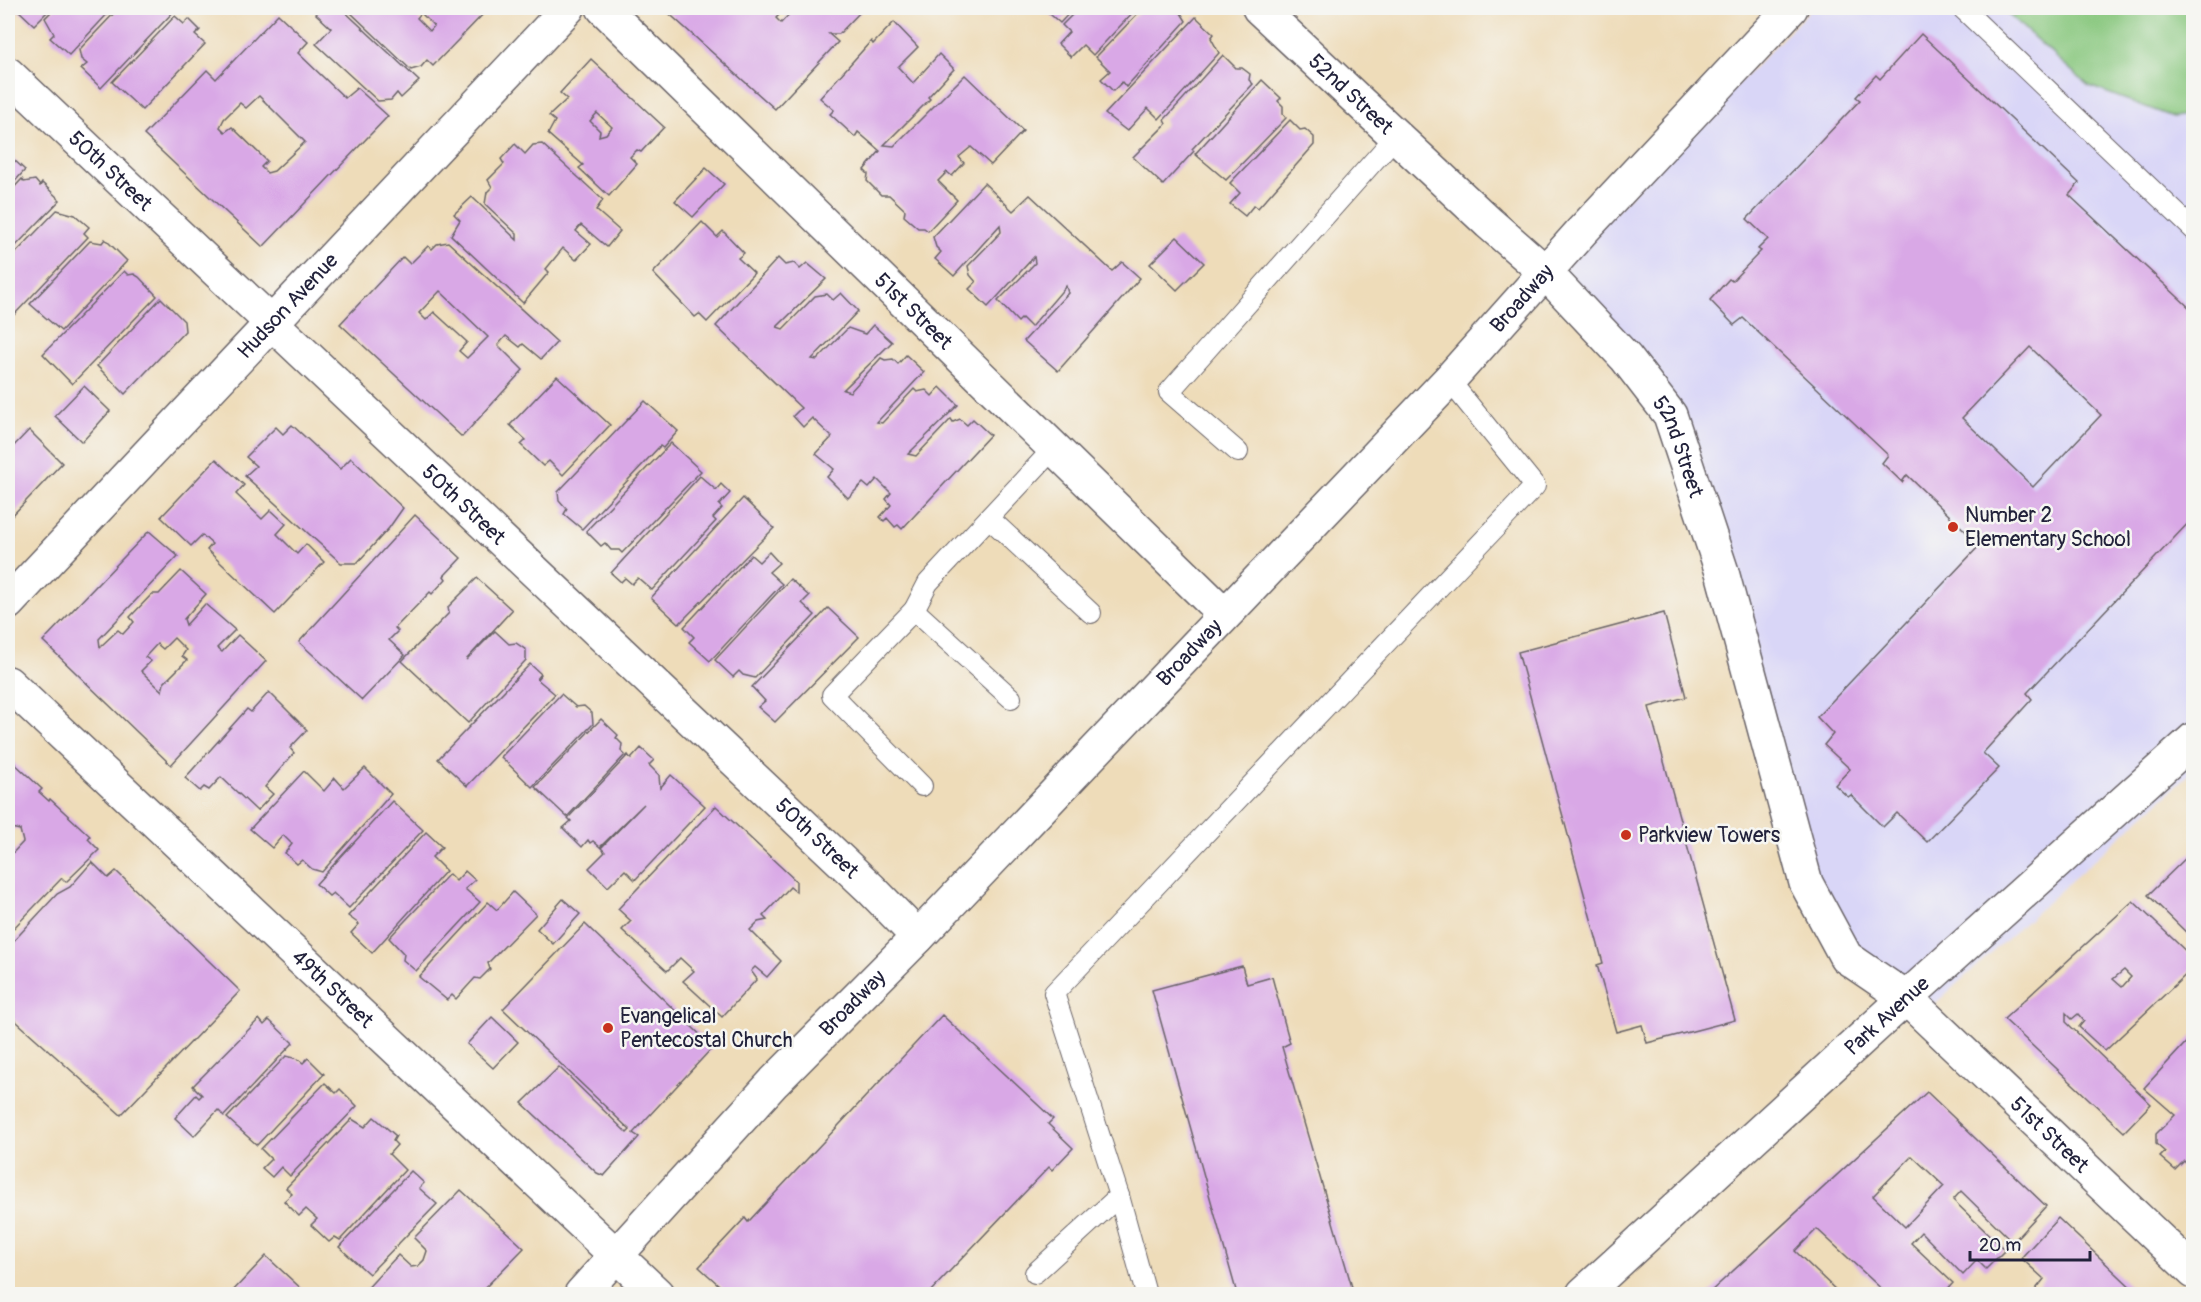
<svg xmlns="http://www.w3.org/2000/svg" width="2201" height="1302" font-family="Pangolin,sans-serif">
<rect width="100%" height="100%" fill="#f6f6f2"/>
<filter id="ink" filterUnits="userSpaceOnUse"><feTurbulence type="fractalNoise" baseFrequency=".0167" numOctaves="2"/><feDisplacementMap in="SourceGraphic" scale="12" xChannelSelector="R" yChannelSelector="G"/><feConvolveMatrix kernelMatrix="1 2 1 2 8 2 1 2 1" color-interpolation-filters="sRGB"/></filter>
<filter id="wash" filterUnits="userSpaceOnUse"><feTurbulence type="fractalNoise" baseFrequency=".008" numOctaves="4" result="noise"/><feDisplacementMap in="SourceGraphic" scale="24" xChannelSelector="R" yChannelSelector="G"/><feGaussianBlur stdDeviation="1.35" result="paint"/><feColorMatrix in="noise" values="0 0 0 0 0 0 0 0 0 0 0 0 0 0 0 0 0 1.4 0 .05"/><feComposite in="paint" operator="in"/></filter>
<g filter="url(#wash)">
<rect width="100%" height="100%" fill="#eedcb9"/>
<path fill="#d9d6f7" d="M1812,8H2193V771L1917,1020L1849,956L1809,883L1699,482L1551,278Z"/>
<path fill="#88c77e" stroke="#55745c" stroke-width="1.5" d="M2001,8H2193V114L2173,117L2089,86Z"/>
<g id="blocks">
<g fill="#d9a8e6" fill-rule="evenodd">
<path d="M16,8H51L34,25Z"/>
<path d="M55,8H113L69,55L50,38L54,34L45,18Z"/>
<path d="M119,8H177L101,88L81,69L87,64L81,59L79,50Z"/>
<path d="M322,8H341L419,81L401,98L397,93L391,100L378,101L316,44L331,28L316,14Z"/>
<path d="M353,8H489L433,66L427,60L421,67L411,70L349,11ZM421,13L434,26L430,31L417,18Z"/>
<path d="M663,8H771L779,15L776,18L781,23L795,8H864L839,34H829L838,42L775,109Z"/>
<path d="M1043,8H1074L1060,23Z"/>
<path d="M1079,8H1137L1093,55L1083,45L1071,57L1058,44L1069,32L1062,25Z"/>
<path d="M1143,8H1178L1186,21L1126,87L1122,82L1113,91L1101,79L1110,71L1096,57Z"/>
<path d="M278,14L308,42L298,53L345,98L357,88L388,116L263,247L144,135L207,70L216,79ZM259,96L305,142L274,171L267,173L261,167L267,161L232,127L225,132L220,127L224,119L240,103L246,108Z"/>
<path d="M175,16L184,24L189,19L200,30L195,35L205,44L142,110L112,82Z"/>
<path d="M1196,17L1214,34L1211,38L1219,53L1159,119L1148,108L1127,131L1105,114Z"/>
<path d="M894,22L918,47L898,67L913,83L939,54L954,69L928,97L930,99L884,145L894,146L965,75L1023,131L991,165L971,147L959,157L964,163L952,176L947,172L938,181L957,200L928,231L924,228H918L904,216L905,210L889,195H881L867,181L868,174L864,170L880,151L858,132L855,137L842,125L830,114L834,110L820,98L871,41L873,44Z"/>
<path d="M1921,34L2079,183L2069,195L2193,311V518L2027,693L2032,699L1983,753L1999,768L1927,842L1897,813L1883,827L1851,795L1848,797L1835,785L1850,769L1824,745L1833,734L1817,717L1980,545L1907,475L1902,482L1882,463L1888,455L1743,318L1734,325L1710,300L1729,279L1732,281L1761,251L1758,249L1768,239L1747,219L1860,100L1856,97L1876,75L1880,79ZM2030,347L2101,415L2033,487L1962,418Z"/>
<path d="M1223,55L1236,68H1242L1250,74L1249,80L1253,84L1192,149L1194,151L1163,185L1133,157L1166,124L1164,120Z"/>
<path d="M591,59L664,127L641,152L637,150L630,157L637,164L609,196L579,168L583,165L548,134L555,121L549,116L567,99L560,93ZM597,113L612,127L606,134L599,136L600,131L590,121Z"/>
<path d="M1262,80L1281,98L1278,101L1283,106V114L1286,118L1226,180L1195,154Z"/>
<path d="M1290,120L1300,130L1305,129L1314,137V145L1258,208L1254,205L1245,216L1230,204L1240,193L1230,183Z"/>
<path d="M515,144L525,154L533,145L542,144L603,200L596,210L620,231L607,247L581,225L576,231L591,244L576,260L563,248L546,269L549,272L523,303L451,235L460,220L454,214L472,197L517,240V234L485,204L487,192L492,187L488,180L504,164L501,159Z"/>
<path d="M12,158L25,170L8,189V164Z"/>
<path d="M706,168L724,184L693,217L675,201Z"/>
<path d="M22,179L24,182L35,180L40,186L42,183L60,200L8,254V194Z"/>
<path d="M984,183L1013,211L1030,195L1112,271L1122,262L1140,278L1058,371L1024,341L1068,293L1066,286L1031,327L1022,318L1018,322L998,301L1035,263L1034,257L988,307L969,289L976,282L970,275L968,266L1001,232L1000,225L954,276L935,259L941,252L936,247L933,237Z"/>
<path d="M57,210L75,215L89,227L84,233L88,237L13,316L8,311L10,285L8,261Z"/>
<path d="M702,222L717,237L723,231L744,253L738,258L754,273L707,322L699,314L695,317L653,273Z"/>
<path d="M1177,237L1204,263L1177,290L1150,264Z"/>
<path d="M105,239L127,261L61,331L30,304L90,241L102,243Z"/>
<path d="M448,242L557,342L541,359L523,344L520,347L506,336L498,345L523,370L462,437L340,324L403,257L410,264L428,246L432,249L437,244ZM440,291L488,337L467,358L459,351L467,342L434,312L426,320L419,313Z"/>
<path d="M778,258L785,265L794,263L800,269L807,263L826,279L777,327L783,329L815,296L827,294L833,300L841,293L858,311L812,359L817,360L848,328L865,334L873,325L892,342L843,390L850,392L881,358L885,360L893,359L898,364L906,355L924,372L877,422L882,423L914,389L917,392L926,390L932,396L940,387L958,405L908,454L916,456L951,419L953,422L960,419L967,425L973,419L990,435L902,529L898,525L895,527L887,518L884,521L880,517L891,505L886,499L891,493L877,479L869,488L863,483L848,498L827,477L834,469L816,454L832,437L812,418L803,427L793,416L801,408L716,326Z"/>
<path d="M124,271L128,275L134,274L139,277L157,296L72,384L43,354Z"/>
<path d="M161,298L184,321L185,331L125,394L97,366Z"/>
<path d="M557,376L610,425L563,475L549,461L543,466L521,445L526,440L510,425Z"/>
<path d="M84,386L110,411L82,442L55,416Z"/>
<path d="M645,401L678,431L663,448L660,446L582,529L564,514L567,509L559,500L558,492Z"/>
<path d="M292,425L340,469L351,458L403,508L389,528L357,563H341L245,476L256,466L246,457L276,427L283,434Z"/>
<path d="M29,430L62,463L8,520V452Z"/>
<path d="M671,443L701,471L622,553L619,550H611L605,543L601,546L586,531Z"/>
<path d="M216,459L244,485L236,494L262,519L271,510L286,524L277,534L297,554L306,544L324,562L275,614L207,550L212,544L202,535L191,546L161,517Z"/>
<path d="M700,476L716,490L721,484L730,493L719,505L722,508L713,518L716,521L652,590L638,578L632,584L625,578L621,582L611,573Z"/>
<path d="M743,498L774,528L679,624L651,598Z"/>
<path d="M415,515L461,558L444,576L446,579L432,594L430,592L395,628L398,631L389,640L405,655L362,700L299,642Z"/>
<path d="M149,531L178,556L99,639L100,647L118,630L123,634L134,622L130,617L152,594H159L181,571L206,594L184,619L186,625L205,604L235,630L217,648L222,652L238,635L266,661L171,765L43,641ZM174,638L186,650L182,656L187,660L164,683L162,691L141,671L151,661L145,657L157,644L163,649Z"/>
<path d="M769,552L779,563L769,572L782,584L710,661L689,642L694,637L684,627L751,555L759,562Z"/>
<path d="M477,578L512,610L466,660L495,631L509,644L516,643L526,650V660L468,723L402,661L449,613L448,607Z"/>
<path d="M790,579L809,596L802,603L815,615L755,678L743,675L739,671L733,677L715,660Z"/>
<path d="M828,608L859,637L775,722L758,707L765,701L752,687Z"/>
<path d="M1664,613L1686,697L1649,707L1735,1020L1647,1043L1642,1025L1616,1032L1597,965L1603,963L1518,652Z"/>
<path d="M530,664L541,674L537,679L555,694L467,786L438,759Z"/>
<path d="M269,692L307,730L290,748L294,753L265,787L273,794L257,811L221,777L209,790L204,787L200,791L185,778L247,709L251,712Z"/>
<path d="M561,694L576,707L584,706L592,713L593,724L532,787L501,757Z"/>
<path d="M601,719L618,735L616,738L622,744L621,751L625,755L567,817L535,787Z"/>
<path d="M641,748L654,760L649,765L659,775L660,788L671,775L705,806L635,880L625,870L608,887L589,868L605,852L601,848L644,804L600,847L593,841L590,843L588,840L582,847L563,828L571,821L568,818L628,755L631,759Z"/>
<path d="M12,761L42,789L39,792L49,801L50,799L90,836L88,839L99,850L66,882L62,878L8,934V858L23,842L20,830L11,828L8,832V762Z"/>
<path d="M365,768L391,794L322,872L312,869L302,860L297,864L285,853L292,844L283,835L272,848L250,829L304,771L324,791L335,778L344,788Z"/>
<path d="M392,801L423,830L349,908L333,893L329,896L316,884Z"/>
<path d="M716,806L796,881V892L790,887L763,916L767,920L758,922L750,930L781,961L767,977L755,967L751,971L757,979L722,1017L683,981L694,971L680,958L667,971L622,930L631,921L618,909Z"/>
<path d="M426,832L442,847L432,857L446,871L372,953L351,933L359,924L348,916Z"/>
<path d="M2193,851V939L2148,895Z"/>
<path d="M92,862L108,878L116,871L240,991L121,1115L8,1014V947L57,894L70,887Z"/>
<path d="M465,871L475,880L465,889L480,902L416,971L403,960L404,954L389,938L449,874L456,881Z"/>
<path d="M513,892L536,914L488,963L490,969L480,979L475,978L456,999L452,995L447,1000L419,977L488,902L497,910Z"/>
<path d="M563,899L580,914L553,944L537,929Z"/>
<path d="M2133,901L2193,958V968L2105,1051L2079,1027L2084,1021L2078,1014L2072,1019L2066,1013V1022L2151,1104L2124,1132L2004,1019ZM2124,970L2131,977L2122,987L2113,979Z"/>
<path d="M585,924L713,1047L633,1133L639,1137L604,1176L597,1173L522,1103L559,1067L627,1133L630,1130L503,1009Z"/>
<path d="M1242,966L1247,984L1272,977L1290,1043L1282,1047L1354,1294H1237L1152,990Z"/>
<path d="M942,1015L1053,1119L1048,1124L1073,1148L1052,1170L1049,1167L928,1294H729L699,1267L745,1218L748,1222Z"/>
<path d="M492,1017L518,1042L493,1068L467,1044Z"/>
<path d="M259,1019L264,1025L269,1020L293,1043L224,1116L218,1110L194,1136L175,1118L196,1095L199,1098L202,1095L193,1086Z"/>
<path d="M2193,1035V1170L2184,1161L2175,1170L2160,1157L2165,1152L2156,1144V1134L2175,1115L2144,1088Z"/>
<path d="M286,1056L298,1059L303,1063L308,1058L324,1074L257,1145L227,1118Z"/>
<path d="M325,1083L336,1093L340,1089L357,1106L290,1176L281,1167L272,1177L262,1168L271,1159L261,1149Z"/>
<path d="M1927,1092L2046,1206L2013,1242L1961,1191L1953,1200L2005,1250L1986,1269L1977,1260L1963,1275L1921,1232L1911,1243L1953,1283L1943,1294H1887L1817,1229L1795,1251L1840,1294H1708ZM1912,1156L1944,1186L1905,1227L1873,1196Z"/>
<path d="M374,1117L396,1136L393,1141L397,1145L389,1154L405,1170L340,1240L335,1237L329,1242L311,1225L317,1219L306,1209L299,1216L284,1201L292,1194L286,1188L352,1119L365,1127Z"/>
<path d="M411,1171L424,1183L419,1188L437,1204L369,1274L339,1247Z"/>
<path d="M461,1190L524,1248L479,1294H362L398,1255L411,1267L418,1266L424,1260L427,1251L414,1238Z"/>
<path d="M2058,1218L2138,1294H2032L2044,1279L2021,1258Z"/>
<path d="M266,1256L307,1294H230Z"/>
</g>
</g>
</g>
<g filter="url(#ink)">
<use href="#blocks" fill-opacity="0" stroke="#696367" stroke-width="1.5"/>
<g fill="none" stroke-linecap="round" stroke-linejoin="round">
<defs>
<g id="lane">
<path d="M1962,8L2194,230"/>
<path d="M1238,452L1169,392L1396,136"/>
<path d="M989,518L1091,613"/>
<path d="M914,610L1011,698"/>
<path d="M922,786L832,695L914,610L928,583L1054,448"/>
<path d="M1119,1196L1146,1294"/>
<path d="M1035,1273L1119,1196L1054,993L1535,486L1449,380"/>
</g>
<g id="street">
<path id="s1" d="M603,8L1224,614"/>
<path id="s2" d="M1259,8L1489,223L1545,272L1626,358L1670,415L1722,572L1806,883L1846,957L1906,998L2194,1272"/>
<path id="s3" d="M8,74L871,889L918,937"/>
<path id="s4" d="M8,603L568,8"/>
</g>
<g id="secondary">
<path id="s5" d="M8,683L657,1294"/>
<path id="s6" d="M581,1294L774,1082L918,937L1449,380L1581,232L1791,8"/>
<path id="s7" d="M1583,1294L1906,998L2194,739"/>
</g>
</defs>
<use href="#lane" stroke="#696367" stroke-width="22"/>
<use href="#street" stroke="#696367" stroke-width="36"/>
<use href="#secondary" stroke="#696367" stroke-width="36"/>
<use href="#lane" stroke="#fff" stroke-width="20"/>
<use href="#street" stroke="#fff" stroke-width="33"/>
<use href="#secondary" stroke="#fff" stroke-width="33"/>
</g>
</g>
<g fill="#c8321e" stroke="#f6f6f2" stroke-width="2">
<circle cx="1953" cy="527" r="6"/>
<circle cx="1626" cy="835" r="6"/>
<circle cx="608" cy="1028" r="6"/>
</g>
<g text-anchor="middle" stroke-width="5" stroke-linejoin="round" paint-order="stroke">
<g font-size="21" fill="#22223b" stroke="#f6f6f2">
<text dy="7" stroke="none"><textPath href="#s2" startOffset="126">52nd Street</textPath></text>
<text dy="7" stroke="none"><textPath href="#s3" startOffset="141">50th Street</textPath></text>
<text dy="7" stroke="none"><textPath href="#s6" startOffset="1370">Broadway</textPath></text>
<text dy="7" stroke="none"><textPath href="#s4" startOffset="408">Hudson Avenue</textPath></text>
<text dy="7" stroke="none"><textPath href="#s1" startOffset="434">51st Street</textPath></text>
<text dy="7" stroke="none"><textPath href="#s2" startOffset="612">52nd Street</textPath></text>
<text dy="7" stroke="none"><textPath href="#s3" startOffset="627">50th Street</textPath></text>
<text dy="7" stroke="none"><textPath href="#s6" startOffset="884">Broadway</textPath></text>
<text dy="7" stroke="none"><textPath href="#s3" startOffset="1113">50th Street</textPath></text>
<text dy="7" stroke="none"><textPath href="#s5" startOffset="446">49th Street</textPath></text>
<text dy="7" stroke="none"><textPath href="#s6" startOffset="398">Broadway</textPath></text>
<text dy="7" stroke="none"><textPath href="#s7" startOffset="412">Park Avenue</textPath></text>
<text dy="7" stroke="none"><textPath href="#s2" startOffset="1422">51st Street</textPath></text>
</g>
<g font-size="21" fill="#22223b" stroke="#f6f6f2" text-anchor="start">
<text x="1965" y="522">Number 2<tspan x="1965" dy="24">Elementary School</tspan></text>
<text x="1638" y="842">Parkview Towers</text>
<text x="620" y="1023">Evangelical<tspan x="620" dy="24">Pentecostal Church</tspan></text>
</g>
</g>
<rect width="2201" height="1302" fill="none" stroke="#f6f6f2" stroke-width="30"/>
<path d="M1970 1251v9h120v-9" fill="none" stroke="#22223b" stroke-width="3"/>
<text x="1979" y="1251" font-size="18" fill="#22223b" stroke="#f6f6f2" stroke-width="4.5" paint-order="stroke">20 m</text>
</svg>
